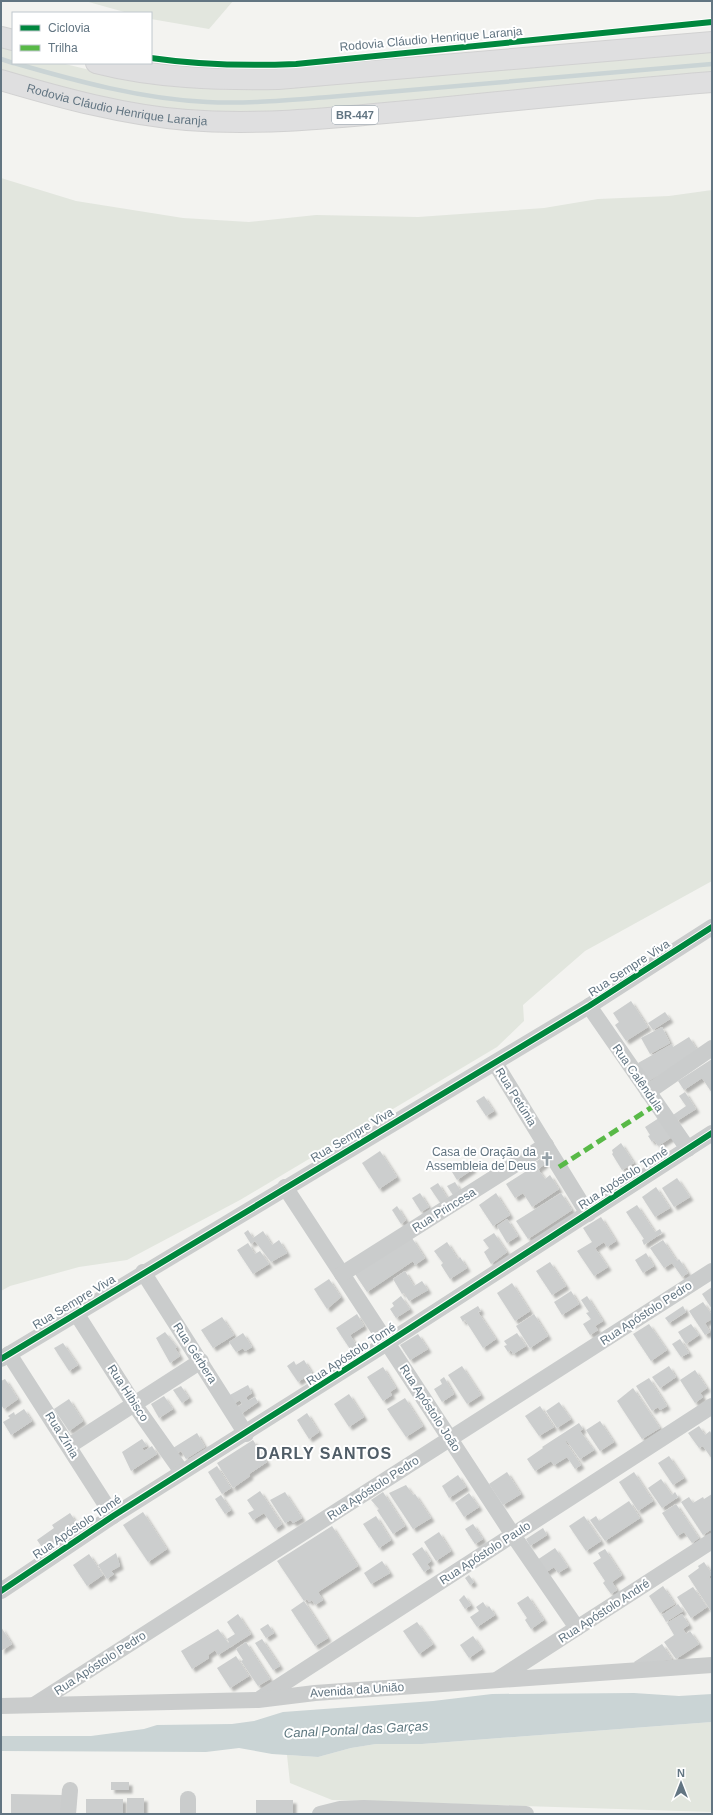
<svg xmlns="http://www.w3.org/2000/svg" width="713" height="1815" font-family="Arial,sans-serif">
<defs>
<filter id="shadow"><feDropShadow dx="3.5" dy="3.5" stdDeviation="1" flood-color="#0004"/></filter>
</defs>
<rect width="100%" height="100%" fill="#f3f3f0"/>
<g fill="#e2e6de">
<path d="M85,1H233L209,29L151,19V13H128Z"/>
<path d="M1,46L13,49V63H61L94,71L159,84L226,90L306,87L712,49V72L305,111C244,115 182,115 122,103C82,94 41,82 1,72Z"/>
<path d="M1,178L76,201L183,218L249,222L316,215L418,217L544,208L598,199L669,196L712,190V881L585,951L523,1005L524,1021L497,1047L240,1200L127,1260L79,1267L10,1286L1,1291Z"/>
<path d="M712,1722V1812L332,1800L290,1783L287,1755L318,1757L351,1748L376,1744H422Z"/>
</g>
<path fill="#cad4d5" d="M634,1693L679,1696L712,1694V1722L422,1744H376L351,1748L318,1757L272,1754L239,1748L206,1752L1,1751V1736H91L144,1729L157,1725L232,1724L254,1721L283,1712L433,1701L492,1694Z"/>
<g fill="none" stroke-linecap="round" stroke-linejoin="round">
<g stroke="#cad4d5" stroke-width="4.5">
<path d="M1,59L13,63"/>
<path d="M14,63C76,81 142,99 207,102C248,104 289,100 329,97L712,64"/>
</g>
</g>
<g fill="#cccece" filter="url(#shadow)">
<path d="M631,1001L648,1027L626,1041L615,1025L619,1022L613,1013Z"/>
<path d="M665,1012L670,1019L653,1030L648,1023Z"/>
<path d="M662,1027L670,1043L650,1054L641,1038Z"/>
<path d="M689,1037L698,1051L682,1063L648,1081L638,1063L672,1044L673,1047Z"/>
<path d="M712,1059V1093L702,1078L684,1090L678,1081Z"/>
<path d="M685,1092L696,1109L677,1121L673,1115L686,1106L679,1096Z"/>
<path d="M484,1096L494,1111L486,1116L476,1101Z"/>
<path d="M659,1118L672,1137L658,1146L654,1140L652,1142L648,1136L650,1135L645,1127Z"/>
<path d="M621,1143L634,1163L622,1170L612,1154L613,1153L612,1150Z"/>
<path d="M380,1151L397,1177L379,1189L362,1163Z"/>
<path d="M541,1158L545,1164L538,1169L545,1179L550,1175L559,1189L532,1207L523,1193L515,1198L506,1184L536,1165L534,1163Z"/>
<path d="M468,1162L473,1169L457,1180L452,1172Z"/>
<path d="M677,1178L690,1197L674,1207L662,1188Z"/>
<path d="M455,1182L460,1190L453,1195L447,1186Z"/>
<path d="M438,1183L448,1199L441,1204L430,1188Z"/>
<path d="M656,1187L670,1208L655,1217L642,1197Z"/>
<path d="M420,1193L429,1207L421,1212L412,1198Z"/>
<path d="M496,1193L510,1215L493,1226L479,1205Z"/>
<path d="M561,1193L572,1210L528,1239L516,1221Z"/>
<path d="M637,1205L655,1232L660,1229L662,1233L644,1245L642,1240L644,1239L626,1212Z"/>
<path d="M397,1206L406,1220L401,1224L392,1210Z"/>
<path d="M601,1217L616,1241L607,1247L604,1242L595,1248L608,1267L594,1276L577,1251L592,1242L583,1228Z"/>
<path d="M507,1219L518,1236L507,1243L497,1226Z"/>
<path d="M248,1230L253,1238L263,1231L272,1245L279,1240L287,1253L271,1262L255,1241L251,1244L244,1233Z"/>
<path d="M494,1233L507,1252L491,1264L484,1252L489,1248L483,1240Z"/>
<path d="M412,1238L425,1258L415,1265L413,1261L367,1292L355,1274Z"/>
<path d="M663,1240L677,1261L679,1259L688,1273L682,1277L672,1263L664,1268L650,1248Z"/>
<path d="M447,1242L458,1259L460,1257L467,1268L450,1279L441,1265L443,1263L434,1251Z"/>
<path d="M248,1243L255,1254L260,1251L269,1264L253,1274L237,1250Z"/>
<path d="M646,1253L654,1266L643,1273L635,1260Z"/>
<path d="M550,1262L566,1286L552,1295L536,1271Z"/>
<path d="M405,1271L414,1286L422,1281L428,1290L409,1301L404,1293L402,1294L393,1279Z"/>
<path d="M329,1279L341,1297L327,1309L314,1289Z"/>
<path d="M512,1283L530,1311L515,1321L497,1293Z"/>
<path d="M712,1287V1309L702,1294Z"/>
<path d="M571,1291L579,1304L562,1315L554,1302Z"/>
<path d="M401,1296L410,1309L396,1318L390,1309L394,1306L392,1303Z"/>
<path d="M587,1296L603,1321L595,1326L598,1330L590,1335L583,1324L591,1319L586,1313L589,1312L581,1300Z"/>
<path d="M703,1302L712,1315V1319L705,1323L710,1332L705,1335L689,1311Z"/>
<path d="M478,1306L481,1311L478,1312L496,1339L483,1348L465,1320L463,1322L460,1317Z"/>
<path d="M683,1306L686,1312L669,1323L665,1318Z"/>
<path d="M357,1314L364,1326L350,1335L360,1351L354,1355L336,1328Z"/>
<path d="M534,1314L548,1336L530,1348L516,1326Z"/>
<path d="M222,1317L234,1335L213,1348L201,1330Z"/>
<path d="M649,1324L667,1350L651,1361L633,1334Z"/>
<path d="M691,1324L699,1335L686,1344L678,1332Z"/>
<path d="M165,1332L177,1347L175,1348L180,1356L170,1363L156,1338Z"/>
<path d="M243,1333L252,1347L245,1351L243,1348L236,1352L229,1342Z"/>
<path d="M517,1333L526,1346L513,1354L511,1350L508,1352L504,1346L507,1345L504,1341Z"/>
<path d="M418,1334L428,1349L410,1360L400,1345Z"/>
<path d="M680,1339L689,1353L681,1357L672,1344Z"/>
<path d="M63,1343L78,1365L69,1371L54,1348Z"/>
<path d="M304,1360L312,1373L298,1382L287,1366L294,1361L296,1365Z"/>
<path d="M462,1366L481,1395L467,1404L448,1375Z"/>
<path d="M669,1366L676,1377L660,1388L652,1377Z"/>
<path d="M383,1367L396,1388L390,1392L392,1395L383,1401L367,1377Z"/>
<path d="M695,1370L707,1388L700,1393L703,1397L695,1403L680,1380Z"/>
<path d="M444,1377L454,1394L442,1402L434,1389L442,1384L440,1380Z"/>
<path d="M649,1378L667,1406L660,1410L658,1407L652,1411L636,1386Z"/>
<path d="M5,1379L18,1399L4,1409L1,1405V1381Z"/>
<path d="M248,1385L252,1393L246,1397L248,1401L255,1397L258,1402L241,1414L237,1407L242,1404L240,1400L233,1404L228,1396Z"/>
<path d="M181,1386L189,1398L182,1403L173,1390Z"/>
<path d="M633,1388L660,1428L642,1439L617,1401Z"/>
<path d="M349,1394L364,1417L349,1427L334,1404Z"/>
<path d="M164,1396L173,1409L159,1418L151,1404Z"/>
<path d="M405,1398L423,1426L406,1437L387,1409Z"/>
<path d="M69,1399L83,1421L69,1431L54,1409Z"/>
<path d="M559,1402L571,1419L557,1428L546,1411Z"/>
<path d="M540,1406L554,1427L539,1436L525,1416Z"/>
<path d="M24,1409L32,1421L11,1435L3,1422L10,1418L8,1416L14,1412L15,1415Z"/>
<path d="M307,1413L319,1432L309,1439L297,1420Z"/>
<path d="M600,1421L614,1442L600,1451L586,1430Z"/>
<path d="M579,1423L583,1429L580,1431L594,1450L580,1459L566,1440L565,1441L581,1465L575,1469L567,1457L554,1465L551,1461L535,1471L527,1459L543,1448L542,1447Z"/>
<path d="M699,1426L705,1435L710,1431L712,1435V1459L703,1446L699,1448L688,1433Z"/>
<path d="M197,1433L205,1447L186,1459L181,1451L176,1454L173,1448Z"/>
<path d="M142,1439L147,1446L142,1448L144,1451L152,1446L157,1454L131,1471L122,1452Z"/>
<path d="M253,1440L267,1462L249,1474L250,1476L233,1488L217,1463Z"/>
<path d="M669,1456L684,1478L673,1485L658,1463Z"/>
<path d="M217,1466L231,1488L222,1494L208,1472Z"/>
<path d="M507,1472L521,1494L503,1505L489,1484Z"/>
<path d="M634,1472L653,1501L638,1511L619,1482Z"/>
<path d="M458,1475L466,1487L449,1498L442,1486Z"/>
<path d="M661,1479L672,1495L675,1492L678,1497L662,1508L648,1488Z"/>
<path d="M406,1485L413,1495L415,1494L431,1518L413,1529L389,1493Z"/>
<path d="M260,1491L282,1524L275,1529L264,1513L253,1520L248,1513L254,1510L247,1500Z"/>
<path d="M285,1492L302,1518L293,1523L291,1520L285,1523L270,1500Z"/>
<path d="M383,1492L405,1526L393,1534L377,1510L379,1509L371,1500Z"/>
<path d="M469,1493L479,1507L464,1517L455,1503Z"/>
<path d="M712,1494V1529L703,1535L681,1502L689,1497L693,1503L703,1497L704,1499Z"/>
<path d="M221,1495L231,1510L225,1514L215,1499Z"/>
<path d="M629,1501L640,1518L605,1541L590,1520L596,1516L599,1521Z"/>
<path d="M676,1504L699,1538L692,1543L684,1532L677,1536L662,1513Z"/>
<path d="M143,1512L167,1549L148,1562L123,1525Z"/>
<path d="M70,1513L80,1528L46,1553L37,1540L54,1528L52,1525Z"/>
<path d="M376,1516L391,1540L379,1548L363,1524Z"/>
<path d="M584,1516L601,1541L586,1551L569,1526Z"/>
<path d="M473,1524L483,1539L475,1544L465,1529Z"/>
<path d="M332,1526L358,1566L318,1592L323,1600L315,1605L312,1600L309,1602L307,1599L304,1601L277,1561Z"/>
<path d="M543,1528L547,1535L530,1546L526,1539Z"/>
<path d="M439,1532L451,1551L436,1561L424,1542Z"/>
<path d="M422,1547L431,1561L427,1564L430,1568L424,1572L412,1554Z"/>
<path d="M555,1548L568,1567L558,1573L554,1567L545,1573L537,1560Z"/>
<path d="M605,1549L622,1575L612,1582L617,1590L611,1594L603,1583L605,1581L593,1563L601,1558L598,1553Z"/>
<path d="M116,1553L120,1566L111,1571L114,1574L107,1579L98,1565Z"/>
<path d="M89,1554L103,1575L87,1586L73,1565Z"/>
<path d="M382,1561L390,1573L371,1584L364,1573Z"/>
<path d="M704,1562L712,1574L709,1577L712,1581L711,1611L688,1576L699,1568L698,1566Z"/>
<path d="M469,1575L474,1582L470,1585L465,1578Z"/>
<path d="M663,1586L675,1604L660,1613L649,1596Z"/>
<path d="M693,1587L707,1607L691,1618L677,1597Z"/>
<path d="M464,1595L471,1605L465,1609L459,1600Z"/>
<path d="M528,1596L544,1620L531,1629L525,1620L527,1618L517,1603Z"/>
<path d="M304,1601L328,1638L315,1646L291,1610Z"/>
<path d="M483,1602L487,1608L489,1606L495,1615L477,1627L470,1617L479,1611L476,1607Z"/>
<path d="M678,1604L683,1611L666,1622L662,1615Z"/>
<path d="M238,1614L251,1634L218,1655L215,1650L208,1655L209,1658L192,1669L181,1651L218,1629L228,1643L229,1642L227,1639L235,1634L227,1622Z"/>
<path d="M682,1614L689,1625L683,1629L686,1634L690,1631L699,1644L676,1659L664,1642L674,1635L667,1623Z"/>
<path d="M417,1622L433,1644L419,1654L403,1631Z"/>
<path d="M268,1624L274,1633L266,1638L260,1629Z"/>
<path d="M1,1627L12,1644L1,1651Z"/>
<path d="M473,1636L482,1649L469,1658L460,1645Z"/>
<path d="M262,1639L280,1666L273,1670L255,1643Z"/>
<path d="M246,1642L270,1679L258,1686L241,1661L243,1660L236,1649Z"/>
<path d="M662,1644L672,1659L636,1665L634,1662Z"/>
<path d="M236,1656L249,1676L230,1688L217,1668Z"/>
<rect x="111" y="1782" width="18" height="8"/>
<path d="M11,1794L62,1795V1814H11Z"/>
<rect x="127" y="1798" width="17" height="16"/>
<rect x="86" y="1799" width="37" height="15"/>
<rect x="256" y="1800" width="37" height="14"/>
</g>
<g fill="none" stroke-linecap="round" stroke-linejoin="round">
<defs>
<g id="major">
<path d="M1,37L13,40"/>
<path d="M96,63C155,78 217,80 278,79L712,42"/>
<path id="s1" d="M1,80C62,98 124,115 187,120C264,126 341,117 418,110C516,100 614,90 712,82"/>
</g>
</defs>
<use href="#major" stroke="#d1d1d1" stroke-width="22"/>
<g stroke="#cacccc" stroke-width="16">
<path d="M589,1006L688,1149"/>
<path d="M495,1063L588,1214"/>
<path d="M648,1092L712,1048"/>
<path d="M285,1187L513,1535L577,1628"/>
<path d="M143,1272L246,1434"/>
<path d="M342,1274L546,1145"/>
<path d="M76,1313L134,1404L182,1472"/>
<path d="M9,1354L113,1516"/>
<path d="M1,1359L589,1006L712,927"/>
<path d="M69,1446L201,1361"/>
<path d="M1,1591L113,1516L387,1343L712,1133"/>
<path d="M498,1679L712,1541"/>
<path d="M261,1698L712,1406"/>
<path d="M34,1705L712,1271"/>
<path d="M1,1706L258,1700L315,1693L712,1665"/>
<path d="M68,1814L70,1790"/>
<path d="M188,1814V1799"/>
<path d="M320,1814L340,1809L364,1808L526,1814"/>
</g>
<use href="#major" stroke="#dfdfe0" stroke-width="20"/>
<path stroke="#58b947" stroke-width="5" stroke-dasharray="10 5" stroke-linecap="butt" d="M559,1167L657,1104"/>
<defs>
<g id="cycleway">
<path d="M151,58C199,65 247,66 296,64L712,22"/>
<path d="M1,1359L589,1006L712,927"/>
<path d="M1,1591L113,1516L387,1343L712,1133"/>
</g>
</defs>
<use href="#cycleway" stroke="#fff" stroke-width="8"/>
<use href="#cycleway" stroke="#00873e" stroke-width="6"/>
</g>
<defs>
<symbol id="church-bare" viewBox="-9 -9 18 18"><path d="M-1.2-6h2.4v3.5h3.3v2.4h-3.3V6h-2.4V-.1h-3.3v-2.4h3.3Z" fill="#95a1a8" stroke="#fff" stroke-width="2.5" paint-order="stroke"/></symbol>
</defs>
<g fill-rule="evenodd">
<use href="#church-bare" x="537" y="1149" width="20" height="20"/>
</g>
<g text-anchor="middle" stroke-width="4" stroke-linejoin="round" paint-order="stroke">
<rect fill="#fff" stroke="#919ea8" stroke-width="1" x="332" y="106" width="46" height="18" rx="3"/>
<g font-size="11" font-weight="bold" fill="#627582">
<text x="355" y="119">BR-447</text>
</g>
<g font-size="12" fill="#627582" stroke="#fff">
<text transform="translate(431 39) rotate(-5)" y="4">Rodovia Cláudio Henrique Laranja</text>
<text dy="4" stroke="none"><textPath href="#s1" startOffset="119">Rodovia Cláudio Henrique Laranja</textPath></text>
<text transform="translate(629 968) rotate(-33)" y="4">Rua Sempre Viva</text>
<text transform="translate(638 1078) rotate(55)" y="4">Rua Calêndula</text>
<text transform="translate(516 1097) rotate(58)" y="4">Rua Petúnia</text>
<text transform="translate(352 1135) rotate(-31)" y="4">Rua Sempre Viva</text>
<text transform="translate(623 1178) rotate(-33)" y="4">Rua Apóstolo Tomé</text>
<text transform="translate(444 1210) rotate(-32)" y="4">Rua Princesa</text>
<text transform="translate(74 1302) rotate(-31)" y="4">Rua Sempre Viva</text>
<text transform="translate(646 1313) rotate(-33)" y="4">Rua Apóstolo Pedro</text>
<text transform="translate(195 1353) rotate(57)" y="4">Rua Gérbera</text>
<text transform="translate(351 1354) rotate(-33)" y="4">Rua Apóstolo Tomé</text>
<text transform="translate(128 1393) rotate(57)" y="4">Rua Hibisco</text>
<text transform="translate(430 1408) rotate(57)" y="4">Rua Apóstolo João</text>
<text transform="translate(62 1435) rotate(58)" y="4">Rua Zínia</text>
<text transform="translate(373 1488) rotate(-33)" y="4">Rua Apóstolo Pedro</text>
<text transform="translate(77 1527) rotate(-34)" y="4">Rua Apóstolo Tomé</text>
<text transform="translate(485 1553) rotate(-33)" y="4">Rua Apóstolo Paulo</text>
<text transform="translate(604 1611) rotate(-33)" y="4">Rua Apóstolo André</text>
<text transform="translate(100 1663) rotate(-33)" y="4">Rua Apóstolo Pedro</text>
<text transform="translate(357 1690) rotate(-4)" y="4">Avenida da União</text>
</g>
<g font-size="12" fill="#627582" stroke="#fff" text-anchor="end">
<text x="536" y="1156">Casa de Oração da<tspan x="536" dy="14">Assembleia de Deus</tspan></text>
</g>
<g font-size="13" font-style="italic" fill="#5d777f" stroke="#fff">
<text transform="translate(356 1729) rotate(-3)" y="5">Canal Pontal das Garças</text>
</g>
<g font-size="16" font-weight="bold" letter-spacing="1" fill="#505d67" stroke="#fff">
<text x="324" y="1459">DARLY SANTOS</text>
</g>
</g>
<rect width="713" height="1815" fill="none" stroke="#627582" stroke-width="4"/>
<rect x="12" y="12" width="140" height="52" fill="#ffffff" stroke="#c0c8cd"/>
<rect x="20" y="25" width="20" height="6" fill="#00873e" stroke="#c0c8cd"/>
<text x="48" y="32" font-size="12" fill="#627582">Ciclovia</text>
<rect x="20" y="45" width="20" height="6" fill="#58b947" stroke="#c0c8cd"/>
<text x="48" y="52" font-size="12" fill="#627582">Trilha</text>
<g transform="translate(681 1783)" stroke="#ffffff" stroke-width="3" paint-order="stroke">
<path d="M0-3L7 15L0 10L-7 15Z" fill="#627582"/>
<text y="-6" font-size="11" font-weight="bold" text-anchor="middle" fill="#627582">N</text>
</g>
</svg>
